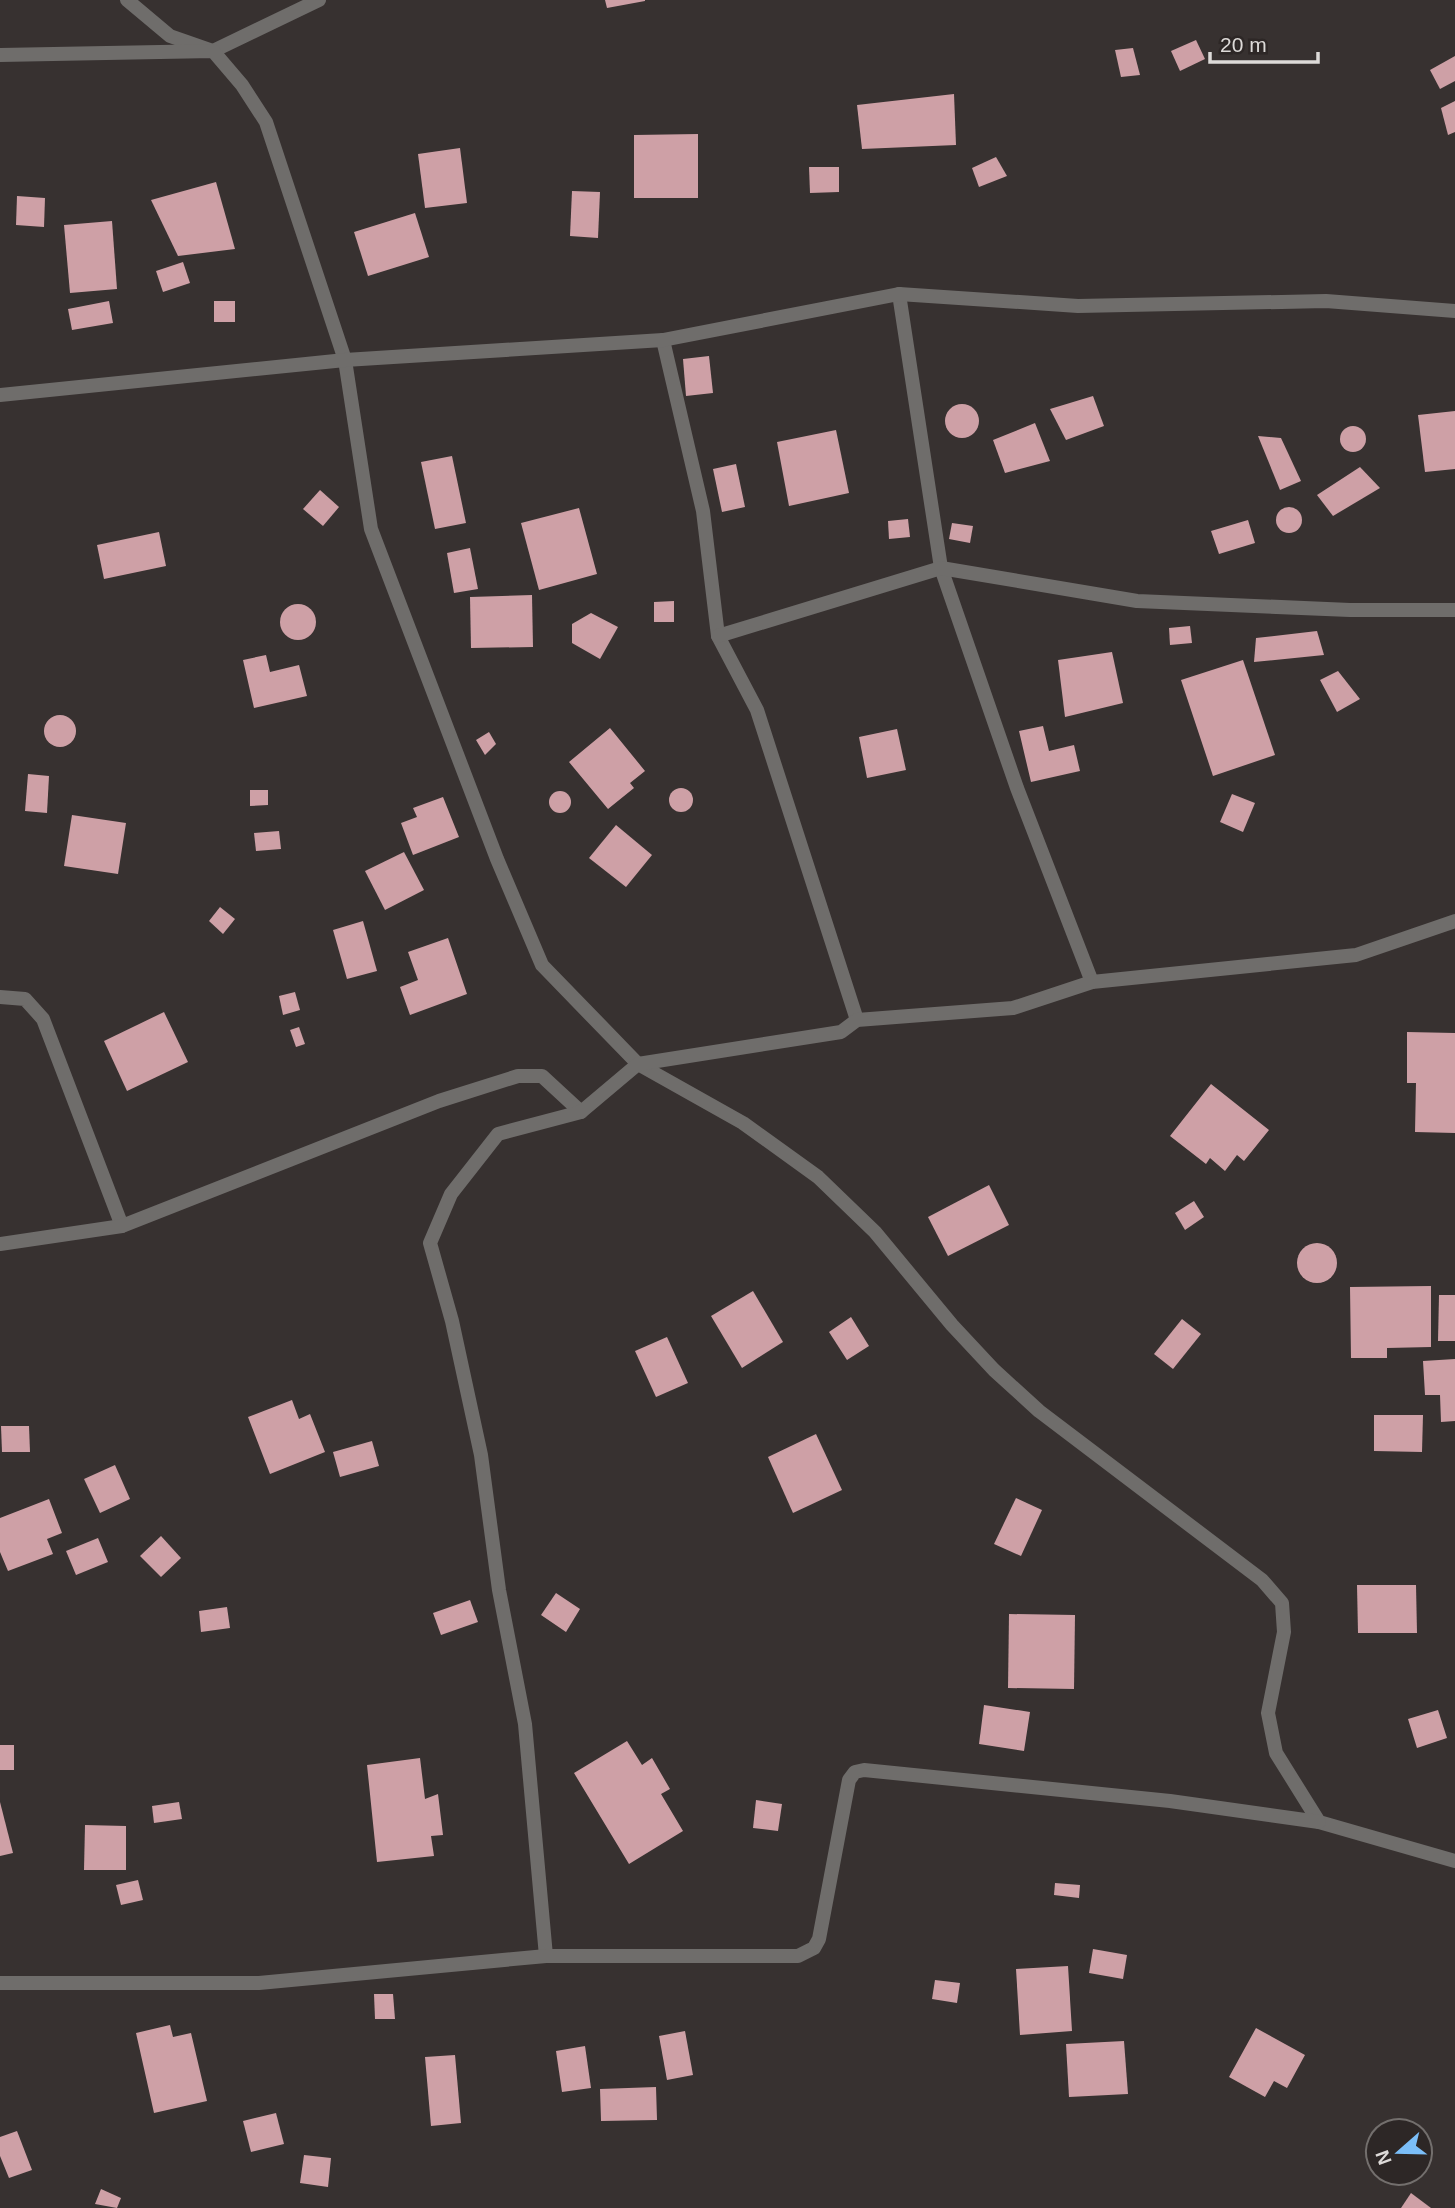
<svg xmlns="http://www.w3.org/2000/svg" width="1455" height="2208" font-family="Arial,sans-serif">
<rect width="100%" height="100%" fill="#373130"/>
<g fill="#cea0a6">
<path d="M605,0H645V1L607,8Z"/>
<path d="M1196,40L1205,59L1180,71L1171,51Z"/>
<path d="M1133,48L1140,75L1121,77L1115,50Z"/>
<path d="M1455,56V81L1440,89L1430,70Z"/>
<path d="M954,94L956,145L862,149L857,105Z"/>
<path d="M1455,101V132L1448,135L1441,108Z"/>
<path d="M698,134V198H634V135Z"/>
<path d="M460,148L467,203L425,208L418,154Z"/>
<path d="M996,157L1007,176L979,187L972,168Z"/>
<path d="M809,167H839V192L810,193Z"/>
<path d="M216,182L235,249L178,256L151,200Z"/>
<path d="M572,191L600,192L598,238L570,236Z"/>
<path d="M17,196L45,198L44,227L16,225Z"/>
<path d="M415,213L429,257L368,276L354,232Z"/>
<path d="M112,221L117,289L70,293L64,225Z"/>
<path d="M183,262L190,283L163,292L156,271Z"/>
<path d="M109,301L113,323L72,330L68,309Z"/>
<rect x="214" y="301" width="21" height="21"/>
<path d="M709,356L713,393L686,396L683,359Z"/>
<path d="M1093,396L1104,426L1066,440L1050,409Z"/>
<circle cx="962" cy="421" r="17"/>
<path d="M1455,411V469L1425,472L1418,415Z"/>
<path d="M1035,423L1050,461L1005,473L993,440Z"/>
<circle cx="1353" cy="439" r="13"/>
<path d="M836,430L849,493L789,506L777,442Z"/>
<path d="M1258,436L1281,438L1301,481L1280,490Z"/>
<path d="M452,456L466,523L435,529L421,462Z"/>
<path d="M736,464L745,507L722,512L713,469Z"/>
<path d="M1360,467L1380,488L1333,516L1317,495Z"/>
<path d="M320,490L339,507L323,526L303,509Z"/>
<circle cx="1289" cy="520" r="13"/>
<path d="M579,508L597,574L539,590L521,523Z"/>
<path d="M908,519L910,537L889,539L888,521Z"/>
<path d="M1248,520L1255,543L1219,554L1211,531Z"/>
<path d="M952,523L973,526L970,543L949,539Z"/>
<path d="M159,532L166,566L104,579L97,545Z"/>
<path d="M470,548L478,589L454,593L447,553Z"/>
<path d="M532,595L533,647L471,648L470,597Z"/>
<path d="M674,601V622H654V602Z"/>
<circle cx="298" cy="622" r="18"/>
<path d="M591,613L618,627L600,659L572,643V624Z"/>
<path d="M1190,626L1192,643L1170,645L1169,628Z"/>
<path d="M1317,631L1324,655L1254,662L1256,638Z"/>
<path d="M1112,652L1123,703L1065,717L1058,660Z"/>
<path d="M266,655L270,672L299,665L307,696L254,708L243,660Z"/>
<path d="M1243,660L1275,755L1213,776L1181,680Z"/>
<path d="M1338,671L1360,699L1337,712L1320,680Z"/>
<circle cx="60" cy="731" r="16"/>
<path d="M1043,726L1049,751L1074,745L1080,771L1031,782L1019,731Z"/>
<path d="M610,728L645,771L630,783L634,788L608,809L569,762Z"/>
<path d="M897,729L906,770L867,778L859,737Z"/>
<path d="M489,732L496,744L485,755L476,740Z"/>
<path d="M28,774L49,776L47,813L25,811Z"/>
<circle cx="681" cy="800" r="12"/>
<path d="M250,790H268V805L250,806Z"/>
<circle cx="560" cy="802" r="11"/>
<path d="M1232,794L1255,803L1243,832L1220,822Z"/>
<path d="M443,797L459,837L413,855L401,823L417,817L413,808Z"/>
<path d="M72,815L126,823L118,874L64,866Z"/>
<path d="M616,825L652,855L626,887L589,858Z"/>
<path d="M279,831L281,849L256,851L254,833Z"/>
<path d="M404,852L424,890L385,910L365,871Z"/>
<path d="M220,907L235,919L223,934L209,921Z"/>
<path d="M363,921L377,971L347,979L333,930Z"/>
<path d="M448,938L467,994L410,1015L400,987L418,980L408,952Z"/>
<path d="M295,992L300,1010L283,1015L279,996Z"/>
<path d="M164,1012L188,1062L127,1091L104,1041Z"/>
<path d="M299,1027L305,1044L296,1047L290,1030Z"/>
<path d="M1407,1032L1455,1033V1133L1415,1132L1416,1083H1407Z"/>
<path d="M1211,1084L1269,1130L1244,1161L1237,1155L1225,1171L1210,1158L1206,1164L1170,1136Z"/>
<path d="M989,1185L1009,1225L948,1256L928,1217Z"/>
<path d="M1194,1201L1204,1217L1185,1230L1175,1213Z"/>
<circle cx="1317" cy="1263" r="20"/>
<path d="M1431,1286V1347L1387,1348V1358H1351L1350,1287Z"/>
<path d="M753,1291L783,1342L742,1368L711,1316Z"/>
<path d="M1439,1295H1455V1341H1438Z"/>
<path d="M851,1317L869,1346L847,1360L829,1332Z"/>
<path d="M1182,1319L1201,1334L1173,1369L1154,1354Z"/>
<path d="M667,1337L688,1383L656,1397L635,1351Z"/>
<path d="M1455,1359V1421L1441,1422L1440,1395H1425L1423,1361Z"/>
<path d="M292,1400L299,1419L310,1414L325,1452L270,1474L248,1417Z"/>
<path d="M1374,1415H1423L1422,1452L1374,1451Z"/>
<path d="M1,1426H29L30,1452H2Z"/>
<path d="M816,1434L842,1490L793,1513L768,1457Z"/>
<path d="M372,1441L379,1466L340,1477L333,1452Z"/>
<path d="M115,1465L130,1499L100,1513L84,1479Z"/>
<path d="M1016,1498L1042,1510L1021,1556L994,1544Z"/>
<path d="M49,1499L62,1533L47,1539L53,1554L8,1571L0,1552V1518Z"/>
<path d="M161,1536L181,1558L161,1577L140,1556Z"/>
<path d="M98,1538L108,1562L76,1575L66,1551Z"/>
<path d="M1357,1585H1416L1417,1633H1358Z"/>
<path d="M556,1593L580,1609L566,1632L541,1615Z"/>
<path d="M470,1600L478,1622L441,1635L433,1613Z"/>
<path d="M227,1607L230,1628L201,1632L199,1611Z"/>
<path d="M1009,1614L1075,1615L1074,1689L1008,1688Z"/>
<path d="M984,1705L1030,1712L1024,1751L979,1744Z"/>
<path d="M1438,1710L1447,1738L1417,1748L1408,1719Z"/>
<path d="M627,1741L642,1765L652,1758L670,1789L661,1794L683,1831L629,1864L574,1773Z"/>
<rect x="0" y="1745" width="14" height="25"/>
<path d="M420,1758L425,1799L438,1794L443,1835L431,1836L434,1856L377,1862L367,1765Z"/>
<path d="M756,1800L782,1804L778,1831L753,1828Z"/>
<path d="M0,1802L13,1853L0,1856Z"/>
<path d="M179,1802L182,1819L154,1823L152,1806Z"/>
<path d="M85,1825L126,1826V1870H84Z"/>
<path d="M138,1880L143,1900L121,1905L116,1885Z"/>
<path d="M1055,1883L1080,1885L1079,1898L1054,1895Z"/>
<path d="M1093,1949L1127,1955L1123,1979L1089,1973Z"/>
<path d="M1068,1966L1072,2031L1020,2035L1016,1969Z"/>
<path d="M935,1980L960,1983L957,2003L932,1999Z"/>
<path d="M374,1994H393L395,2019H375Z"/>
<path d="M170,2025L173,2037L191,2033L207,2101L154,2113L136,2033Z"/>
<path d="M1256,2028L1305,2055L1287,2088L1274,2081L1265,2097L1229,2077Z"/>
<path d="M685,2031L693,2075L667,2080L659,2036Z"/>
<path d="M1124,2041L1128,2094L1069,2097L1066,2044Z"/>
<path d="M585,2046L591,2088L562,2092L556,2051Z"/>
<path d="M455,2055L461,2123L431,2126L425,2057Z"/>
<path d="M656,2087L657,2120L601,2121L600,2089Z"/>
<path d="M276,2113L284,2144L251,2152L243,2121Z"/>
<path d="M17,2131L32,2170L9,2178L0,2156V2137Z"/>
<path d="M304,2155L331,2158L328,2187L300,2183Z"/>
<path d="M101,2189L121,2198L117,2208L95,2204Z"/>
<path d="M1411,2193L1431,2208H1401Z"/>
</g>
<g fill="none" stroke-linecap="round" stroke-linejoin="round">
<g stroke="#6f6d6b" stroke-width="14">
<path d="M127,0L170,36L213,51L319,0"/>
<path d="M0,55L213,51L242,85L266,122L345,360L371,529L497,859L542,965L638,1064L743,1123L818,1177L875,1232L952,1325L994,1370L1039,1411L1262,1580L1282,1603L1284,1632L1268,1713L1276,1753L1319,1822L1455,1861"/>
<path d="M899,294L941,568L1017,788L1092,982"/>
<path d="M663,340L703,511L718,636L757,710L857,1020"/>
<path d="M0,395L345,360L663,340L899,294L1078,306L1326,301L1455,311"/>
<path d="M718,636L941,568L1137,601L1350,610H1455"/>
<path d="M0,997L25,999L43,1019L122,1226"/>
<path d="M0,1244L122,1226L439,1101L518,1076H542L581,1112"/>
<path d="M546,1956L525,1724L499,1590L481,1455L452,1321L430,1243L451,1194L498,1134L581,1112L638,1064L841,1032L857,1020L1013,1008L1092,982L1356,955L1455,921"/>
<path d="M0,1983H259L546,1956H798L814,1948L819,1939L849,1780L855,1772L864,1770L1170,1801L1319,1822"/>
</g>
</g>
<g transform="translate(1399 2152) rotate(250)"><circle r="33" fill="#2d2726" stroke="#736f6d" stroke-width="2"/>
<path d="M0-5L12 26L0 18L-12 26Z" fill="#7bbef8"/>
<text y="-10" font-size="19" font-weight="bold" text-anchor="middle" fill="#dddad8">N</text>
</g>
<path d="M1210 52v10h108v-10" fill="none" stroke="#dddad8" stroke-width="3.5"/>
<text x="1220" y="52" font-size="21" fill="#dddad8" stroke="#2d2726" stroke-width="5" paint-order="stroke">20 m</text>
</svg>
